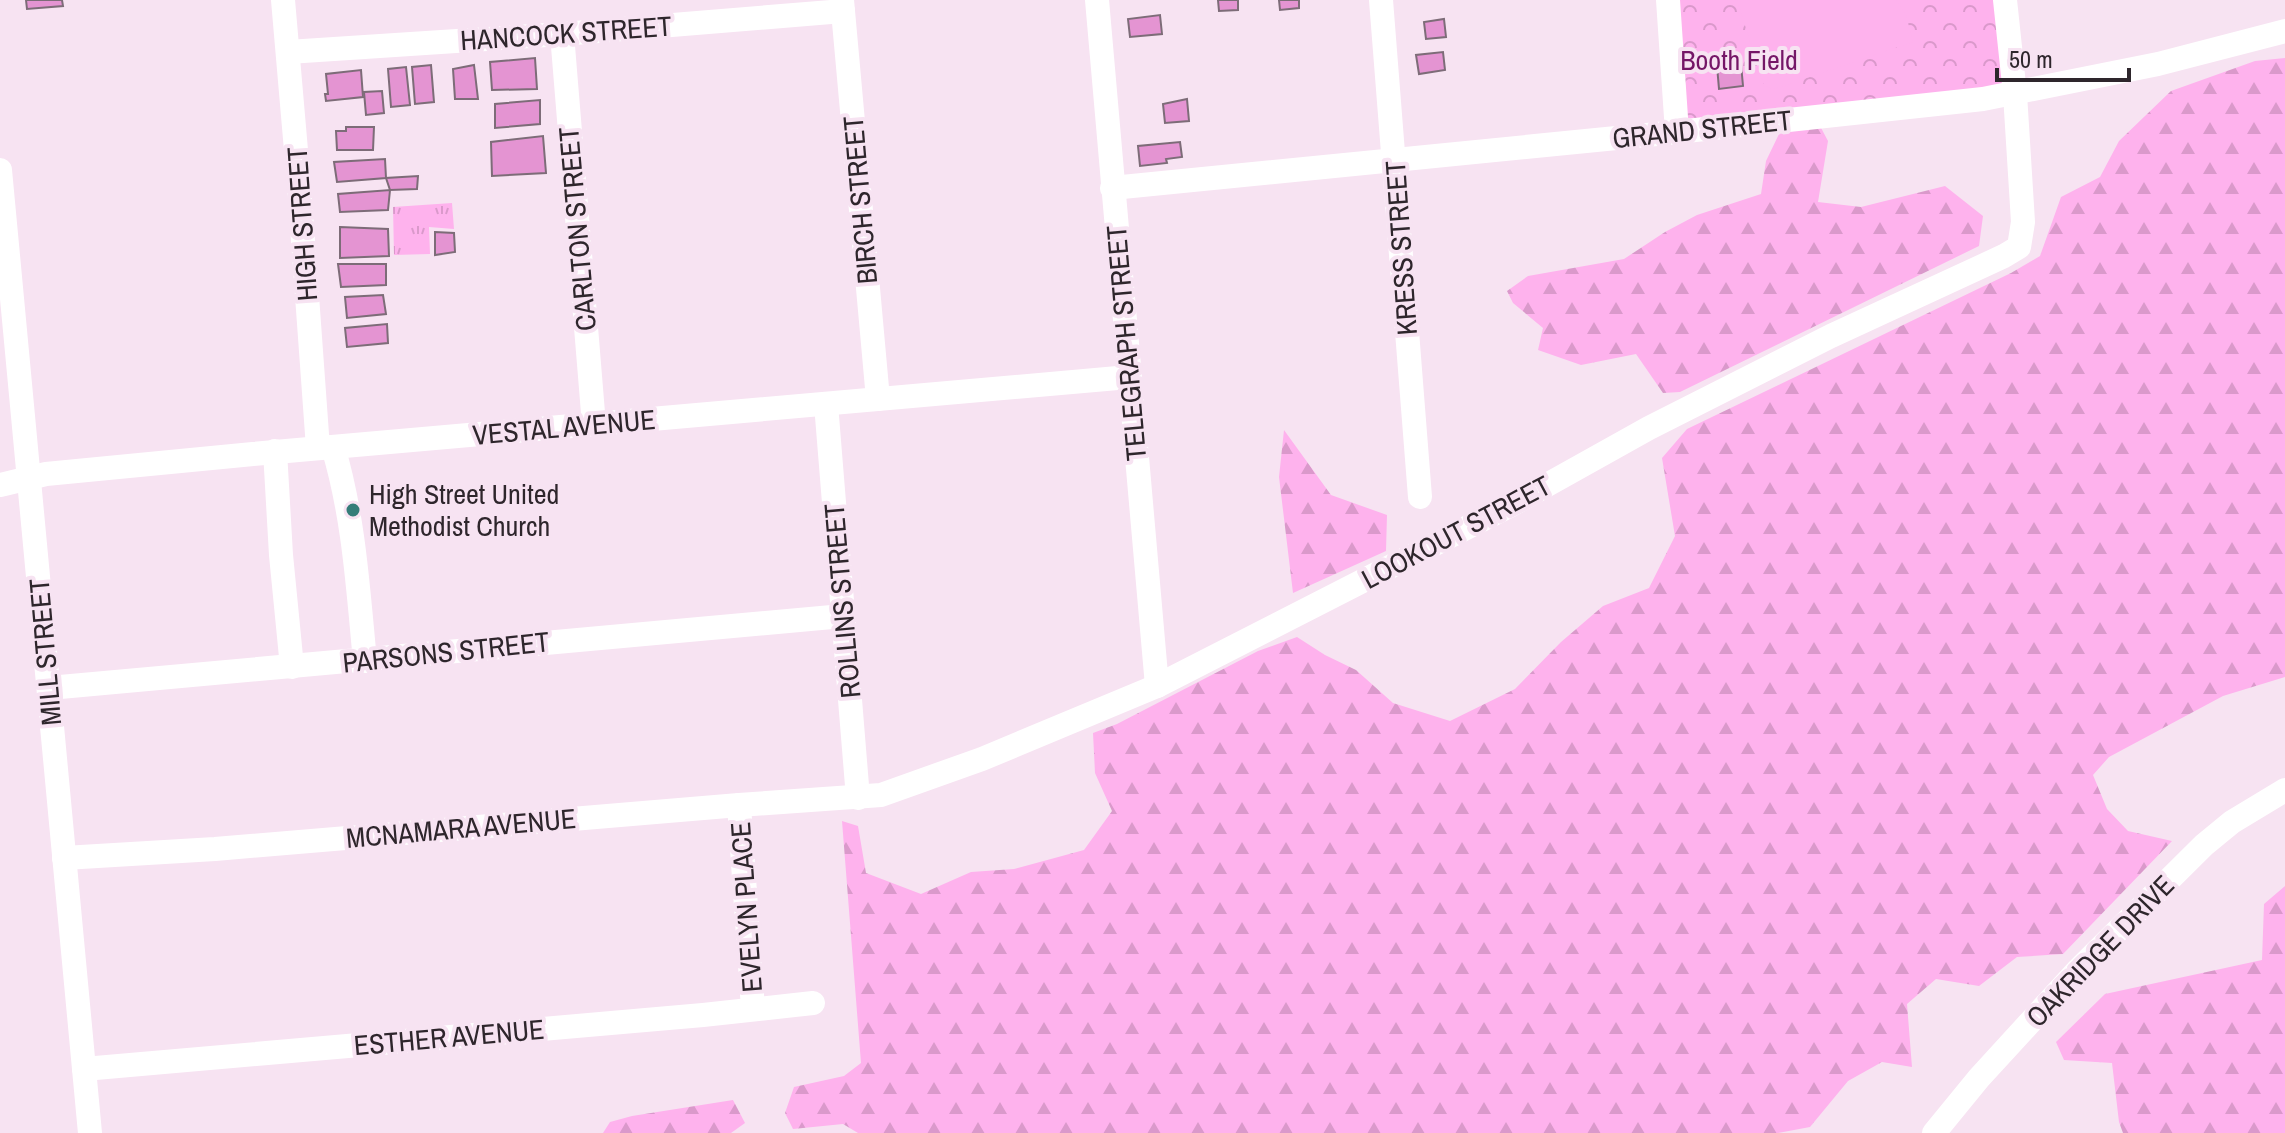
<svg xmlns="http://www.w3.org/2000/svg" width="2285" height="1133" font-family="'Archivo Narrow',sans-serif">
<defs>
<pattern id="grass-tufts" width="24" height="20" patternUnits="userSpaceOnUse" patternTransform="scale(2)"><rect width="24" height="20" fill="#feb2ed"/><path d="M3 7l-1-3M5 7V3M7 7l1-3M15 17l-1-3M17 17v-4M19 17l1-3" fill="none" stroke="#da99cb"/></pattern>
<pattern id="forest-firs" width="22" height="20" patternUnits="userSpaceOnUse" patternTransform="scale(2)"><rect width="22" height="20" fill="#feb2ed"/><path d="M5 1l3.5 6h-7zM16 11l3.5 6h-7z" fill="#da99cb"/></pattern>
<pattern id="park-crowns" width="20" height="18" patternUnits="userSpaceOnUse" patternTransform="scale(2)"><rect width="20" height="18" fill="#feb2ed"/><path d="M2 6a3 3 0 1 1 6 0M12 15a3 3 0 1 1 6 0" fill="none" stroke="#da99cb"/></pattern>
</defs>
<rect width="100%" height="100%" fill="#f7e3f2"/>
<path fill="url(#grass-tufts)" d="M452,203L454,229L429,227L430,254L394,255L393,207Z"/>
<g fill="url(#forest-firs)">
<path d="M2285,58V677L2223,696L2109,757L2093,775L2107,809L2128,831L2172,841L2063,954L2017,957L1979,986L1936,979L1907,1004L1912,1067L1882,1062L1848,1081L1810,1127L1778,1133H858L843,1124L793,1129L785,1113L794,1087L844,1076L861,1063L842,821L858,826L866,873L921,894L971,872L1014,869L1084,850L1112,811L1095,773L1093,733L1117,724L1258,651L1297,637L1325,655L1356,670L1393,703L1450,721L1515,689L1561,642L1603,606L1649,588L1675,536L1662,458L1687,429L2011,273L2040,256L2061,197L2100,177L2119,141L2171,91L2255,61Z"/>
<path d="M1819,124L1828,141L1818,202L1861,207L1945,186L1983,216L1979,246L1680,392L1663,393L1636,354L1581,365L1538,350L1543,328L1513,303L1507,291L1528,276L1624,259L1665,232L1697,215L1761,194L1766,161L1779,134Z"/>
<path d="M1284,430L1331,495L1387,515L1386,551L1293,593L1279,477Z"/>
<path d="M2285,886V1133H2123L2119,1122L2112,1063L2064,1060L2056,1042L2105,994L2262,960L2264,904Z"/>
<path d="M733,1100L745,1123L731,1133H603L610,1122L632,1116Z"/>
</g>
<path fill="url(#park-crowns)" d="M1674,0H1998L2006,90L1684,125Z"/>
<path fill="#feb2ed" d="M1737,0H1896L1906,15L1913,42L1774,89L1764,86Z"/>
<g fill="#e494d2" stroke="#7d6c78" stroke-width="2">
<path d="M26,0H62L63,6L27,9Z"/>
<path d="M1218,0H1238V10L1219,11Z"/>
<path d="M1279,0H1299V8L1280,10Z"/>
<path d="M1160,15L1162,34L1130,37L1128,19Z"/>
<path d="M1444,19L1446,37L1426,39L1424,22Z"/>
<path d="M1443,52L1445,70L1419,74L1416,55Z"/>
<path d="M535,58L537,89L492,90L490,62Z"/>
<path d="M1741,64L1743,86L1719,89L1717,66Z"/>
<path d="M431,65L434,102L415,104L412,67Z"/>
<path d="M474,65L478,99H455L453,69Z"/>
<path d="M406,67L410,105L391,107L388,69Z"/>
<path d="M361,70L363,97L326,101L325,94H328L326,74Z"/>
<path d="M382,91L384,113L366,115L364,92Z"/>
<path d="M1187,99L1189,121L1165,123L1163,104Z"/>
<path d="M540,100V124L495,128V104Z"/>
<path d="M346,127H374L373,150H337L336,131H346Z"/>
<path d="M543,136L546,173L492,176L491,142Z"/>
<path d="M1180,142L1182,157L1166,159L1167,163L1140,166L1138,146Z"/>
<path d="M385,159L386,178L337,182L334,162Z"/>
<path d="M418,176L417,189L390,190L386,178Z"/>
<path d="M390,190L388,210L340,212L338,194Z"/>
<path d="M340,227L388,229L389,256L340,258Z"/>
<path d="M435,232L454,233L455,252L435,255Z"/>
<path d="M338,264H386V285L341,287Z"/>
<path d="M383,295L386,314L347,318L345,297Z"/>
<path d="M387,324L388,343L347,347L345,328Z"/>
</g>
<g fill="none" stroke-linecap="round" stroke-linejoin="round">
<g stroke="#fff" stroke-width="24">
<path d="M283,0L299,185L318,448"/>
<path d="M842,0L878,399"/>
<path d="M1097,0L1157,686"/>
<path d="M1381,0L1420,497"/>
<path d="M1668,0L1677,132"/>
<path d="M562,34L594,425"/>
<path d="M288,52L562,34L843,11"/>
<path d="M0,170L90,1133"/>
<path d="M1112,188L1677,132L1983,99L2158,64L2285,31"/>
<path d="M826,404L858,798"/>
<path d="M333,447C354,517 358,589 365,661"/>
<path d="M275,451L281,555L292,667"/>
<path d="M0,485L46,474L253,454L1129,377"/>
<path d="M49,688L843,616"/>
<path d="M739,805L753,1009"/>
<path d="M64,858L215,849L739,805L881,795L982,759L1157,686L1513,504L1649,428L1831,336L2004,256L2019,247L2023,222L2015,94L2005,0"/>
<path d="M84,1069L703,1015L813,1003"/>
<path d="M1934,1133L1979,1078L2077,971L2204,845L2232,822L2285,790"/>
</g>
</g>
<circle fill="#357d79" stroke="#f7e3f2" stroke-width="3" cx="353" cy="510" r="8"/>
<g text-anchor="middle" stroke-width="8" stroke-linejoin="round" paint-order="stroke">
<g font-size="28" fill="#2e262c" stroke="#f7e3f2">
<text transform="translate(566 33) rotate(-4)" y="10">HANCOCK STREET</text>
<text transform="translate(1702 129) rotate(-6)" y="10">GRAND STREET</text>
<text transform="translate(860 200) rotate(-95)" y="10">BIRCH STREET</text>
<text transform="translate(302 224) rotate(-94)" y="10">HIGH STREET</text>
<text transform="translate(577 229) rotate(-95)" y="10">CARLTON STREET</text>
<text transform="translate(1401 248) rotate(-94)" y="10">KRESS STREET</text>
<text transform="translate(1126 343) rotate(-95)" y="10">TELEGRAPH STREET</text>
<text transform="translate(564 427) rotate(-5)" y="10">VESTAL AVENUE</text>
<text transform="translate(1456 532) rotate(-28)" y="10">LOOKOUT STREET</text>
<text transform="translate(842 601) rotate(-95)" y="10">ROLLINS STREET</text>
<text transform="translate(45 652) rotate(-95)" y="10">MILL STREET</text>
<text transform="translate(446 652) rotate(-6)" y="10">PARSONS STREET</text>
<text transform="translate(461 828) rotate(-5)" y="10">MCNAMARA AVENUE</text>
<text transform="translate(746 907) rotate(-94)" y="10">EVELYN PLACE</text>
<text transform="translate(2100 951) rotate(-46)" y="10">OAKRIDGE DRIVE</text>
<text transform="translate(449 1037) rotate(-5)" y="10">ESTHER AVENUE</text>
</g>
<g font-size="28" fill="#751667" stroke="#f7e3f2">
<text x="1739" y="70">Booth Field</text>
</g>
<g font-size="28" fill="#2e262c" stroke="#f7e3f2" text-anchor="start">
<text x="369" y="504">High Street United<tspan x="369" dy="32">Methodist Church</tspan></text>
</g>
</g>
<path d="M1997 68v12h132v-12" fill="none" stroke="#2e262c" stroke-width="4"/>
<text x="2009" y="68" font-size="24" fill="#2e262c" stroke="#f7e3f2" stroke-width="6" paint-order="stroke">50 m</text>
</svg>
